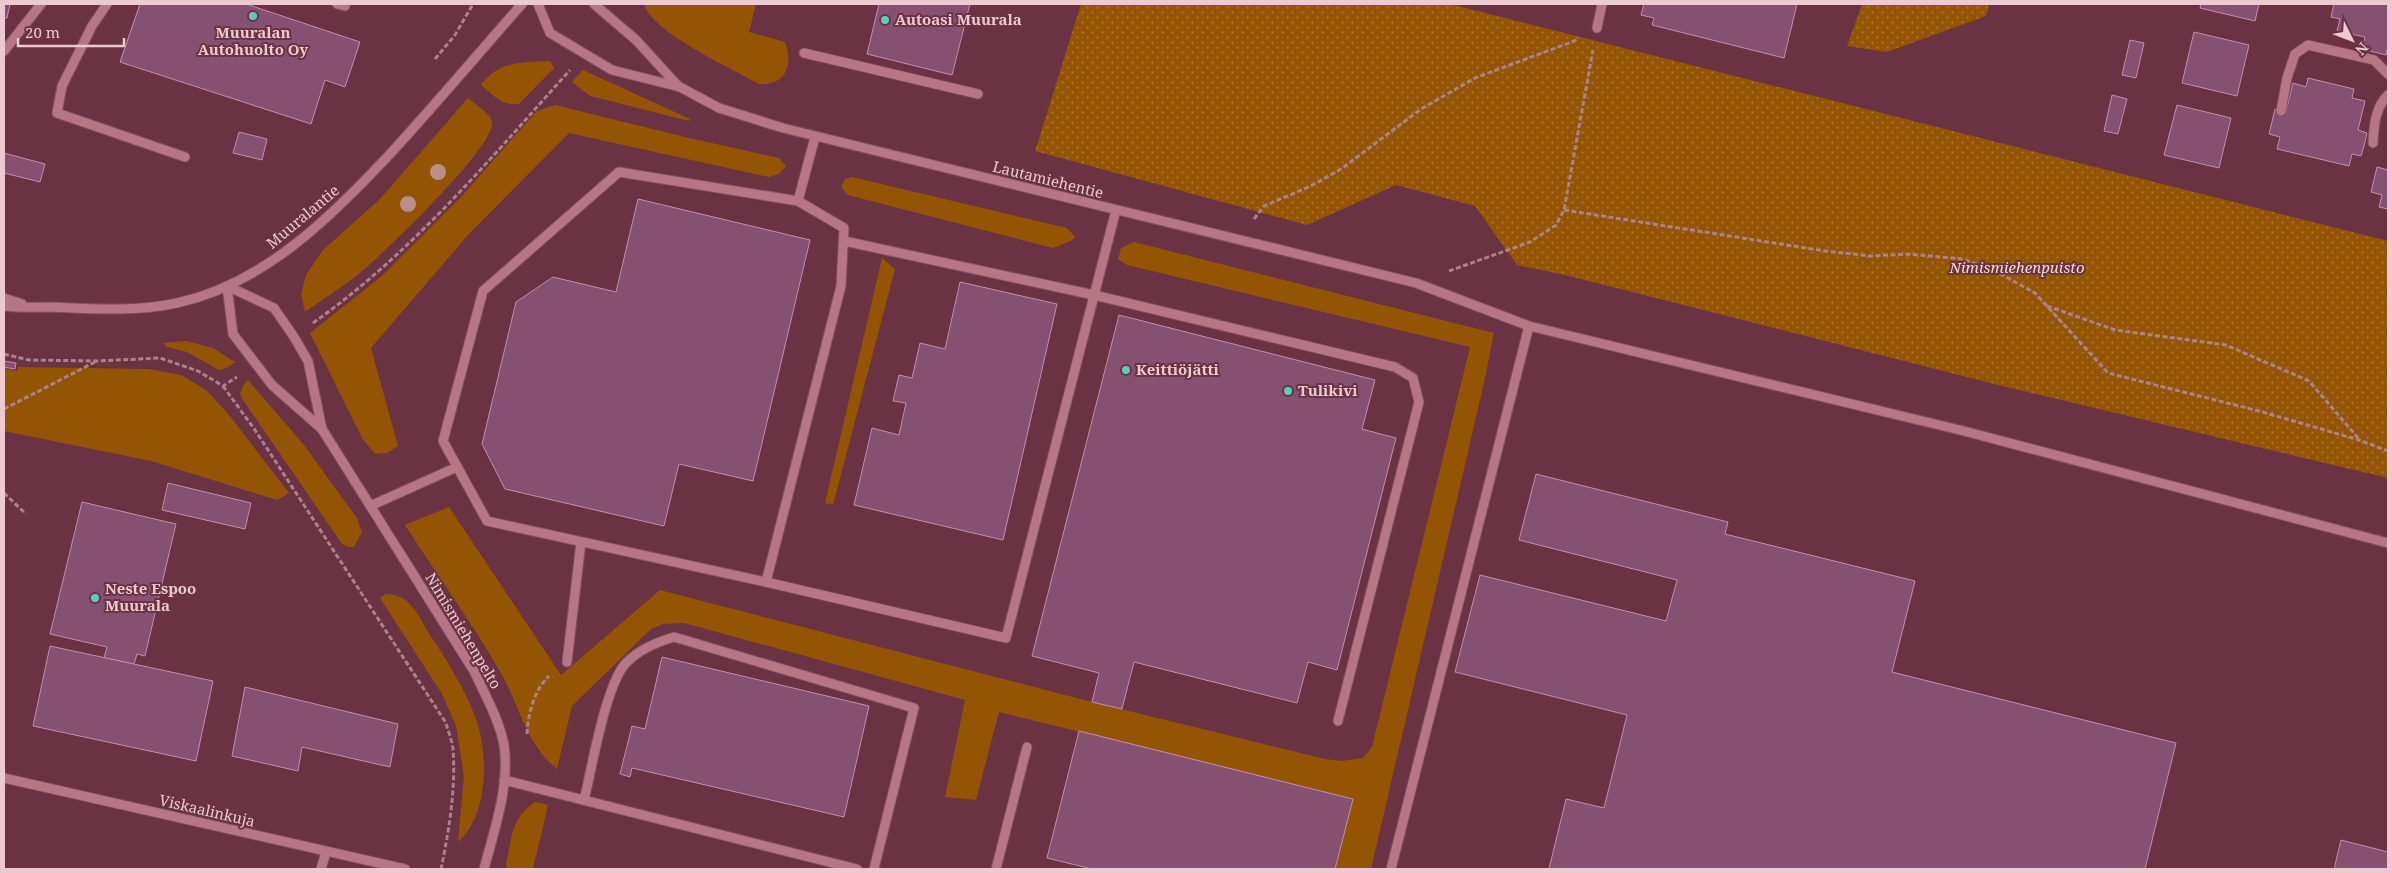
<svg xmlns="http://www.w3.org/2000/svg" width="2392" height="873" font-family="'Noto Serif',serif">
<defs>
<pattern id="park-dots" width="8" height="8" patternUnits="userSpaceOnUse" patternTransform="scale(1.25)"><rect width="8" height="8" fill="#935504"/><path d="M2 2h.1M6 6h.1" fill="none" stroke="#a87433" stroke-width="1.8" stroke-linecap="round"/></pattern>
</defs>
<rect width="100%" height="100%" fill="#6a3242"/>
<g fill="#935504">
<path d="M644,4H756L749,32L785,42C793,64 787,86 759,84C733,69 651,32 644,4Z"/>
<path d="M550,61L554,68L519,104C502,106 493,95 481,85C498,61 523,62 550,61Z"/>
<path d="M583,70L690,119L689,121L590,96L572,82Z"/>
<path d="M468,98C475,104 490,113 492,122C497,145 382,255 361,272C343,287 323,299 305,312L301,295L306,275L323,250L380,199Z"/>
<path d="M555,105L685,137L779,158L786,166L779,174L769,177L569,133L469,234L371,348L398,446L387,453L375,454L362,438L310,333L382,276L461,197L537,111Z"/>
<path d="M852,177L1067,228L1075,237L1071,241L1053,248L848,195L841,187L845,179Z"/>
<path d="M1134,242L1494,333L1484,383L1371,869H1335L1353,799L999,712L976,800L945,797L965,700L684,623L663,624L651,629L572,706L557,769C527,745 520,708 502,675C473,624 437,575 405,525L449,507L561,675L660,590L1092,702L1325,759L1342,761L1363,758L1372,747L1470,347L1127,265L1118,259L1121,248Z"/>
<path d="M882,258L895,269L833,505L825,503Z"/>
<path d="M186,341L213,348L235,362L227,368L219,370L187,352L167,347L163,343Z"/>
<path d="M18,367L149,369L181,375L206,390L226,411L289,493L277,500L151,461L4,431V368L17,371Z"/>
<path d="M248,380L304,445L357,518L362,532L354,547H348L342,544L243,400L240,394L243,386Z"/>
<path d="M386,594C411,594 418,616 430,635C447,660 464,688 475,716C489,753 489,815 458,842L464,776L456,726L442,694L380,598Z"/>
<path d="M535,802L548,805L533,869H507L506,864C512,838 511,818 535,802Z"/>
</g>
<g fill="url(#park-dots)">
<path d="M1081,4H1450L2388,241V478L1998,385L1565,275L1517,265L1475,206L1396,185L1307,225L1035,151Z"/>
<path d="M1862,4H1989L1986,16L1887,52L1847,46Z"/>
</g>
<g fill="#865171" stroke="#c68cae">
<path d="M4,4H10L7,18H4Z"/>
<path d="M140,4H246L360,42L345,87L325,80L311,124L120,62Z"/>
<path d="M879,4H970L952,75L867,54Z"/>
<path d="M1644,4H1797L1784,58L1652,25L1654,18L1641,15Z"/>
<path d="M2201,4H2259L2255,21L2200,8Z"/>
<path d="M2334,4H2388V46L2386,55L2362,49L2365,37L2337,31L2340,19L2331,17Z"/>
<path d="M2194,32L2249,45L2237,96L2182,83Z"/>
<path d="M2130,40L2144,43L2136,78L2122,75Z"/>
<path d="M2308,78L2354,89L2352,98L2365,101L2358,130L2367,133L2364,146L2361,156L2352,154L2349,166L2277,149L2280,137L2269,134L2275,109L2286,112L2293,83L2306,87Z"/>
<path d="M2112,95L2127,99L2118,134L2104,131Z"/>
<path d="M2177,105L2231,118L2219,168L2164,155Z"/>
<path d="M239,132L267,139L262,160L233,153Z"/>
<path d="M4,153L45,164L40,182L4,173Z"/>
<path d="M2377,167L2388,170V209L2379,207L2382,195L2371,192Z"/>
<path d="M638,199L810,240L753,481L679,464L664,526L505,489L482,444L516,302L553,277L616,292Z"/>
<path d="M960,282L1057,304L1003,540L854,505L872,428L899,435L906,403L893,401L899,375L912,378L920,343L945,349Z"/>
<path d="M1119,315L1375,380L1362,429L1396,438L1337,670L1308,662L1297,703L1134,662L1122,709L1092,702L1099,673L1032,656Z"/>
<path d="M4,361L16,363L15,369L4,367Z"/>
<path d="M1536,474L1728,522L1725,534L1915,581L1892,672L2176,743L2145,869H1549L1566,799L1604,808L1627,715L1455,672L1480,575L1666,621L1677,580L1519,540Z"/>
<path d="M168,483L251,503L245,529L162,510Z"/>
<path d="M82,502L176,524L145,656L137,654L134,664L104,658L107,647L50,634Z"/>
<path d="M50,646L213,681L196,761L33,726Z"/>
<path d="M662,657L869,706L844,817L632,768L630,777L620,774L632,726L645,729Z"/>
<path d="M245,687L398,724L390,767L302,747L298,771L232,756Z"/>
<path d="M1079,731L1353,799L1335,869H1092L1047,858Z"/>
<path d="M2341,840L2388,852V869H2334Z"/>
</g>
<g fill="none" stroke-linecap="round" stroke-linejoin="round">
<defs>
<g id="minor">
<path d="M107,4L92,26L62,86L57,113L185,157"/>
<path d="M337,4L345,6V4"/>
<path d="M538,4L550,33L612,70L680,87L719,108L783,128L1416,283L1529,326L1964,431L2388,543"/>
<path d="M594,4L636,40L679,87"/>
<path d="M1597,28L1602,4"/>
<path d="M4,51L41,4"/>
<path d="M804,53L978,94"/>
<path d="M2281,111L2287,78L2295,54L2308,45L2374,60L2388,74"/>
<path d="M2373,143C2374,125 2375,108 2388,95"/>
<path d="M798,201L619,172L483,291L443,441L487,521L766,582L841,286L844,228L798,201L815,137"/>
<path d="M844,241L1094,295L1395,367L1413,378L1419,402L1338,721"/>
<path d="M227,286L233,334L272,385L322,429L474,671C485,695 499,719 504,745C510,786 494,831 484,869"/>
<path d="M227,286L274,308L294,337L308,361L322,429"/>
<path d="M4,298L22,304"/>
<path d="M4,306C20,308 36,307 53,307C94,309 136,312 177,303C264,284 331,217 390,154C435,105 478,54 522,4"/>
<path d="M370,506L457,467"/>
<path d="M766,582L1006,638L1116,210"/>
<path d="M567,662L581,542"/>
<path d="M4,778L405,869"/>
<path d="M504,780L857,869"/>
<path d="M584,800C592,768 606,682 627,662C640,649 657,642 674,637L914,708L874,869"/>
<path d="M321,869L326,852"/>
<path d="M996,869L1027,747"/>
<path d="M1391,869L1529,326"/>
</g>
</defs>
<use href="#minor" stroke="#80505f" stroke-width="11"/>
<g stroke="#ad808b" stroke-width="3" stroke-dasharray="5 2.5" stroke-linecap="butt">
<path d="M435,59L455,35L473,4"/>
<path d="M1564,210L1825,251L1871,256L1908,254L1963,259L1997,272L2035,293L2108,373L2259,411L2359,440L2388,451"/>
<path d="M1254,219L1264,206L1311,186L1341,169L1421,109L1475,78L1577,40"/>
<path d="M1449,271L1530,242L1556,225L1564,210L1593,50"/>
<path d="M2047,306L2115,330L2226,345L2309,381L2359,439"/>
<path d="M313,323C412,253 489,160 570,70"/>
<path d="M4,354L29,360L97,361L160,358L198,371L223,386L237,377"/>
<path d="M223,386L255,430L446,723C448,731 452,740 453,749C456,789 449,830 441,869"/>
<path d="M4,409L97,361"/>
<path d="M4,493L26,514"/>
<path d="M527,734C528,714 534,690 549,676"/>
</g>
<use href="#minor" stroke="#b67686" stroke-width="9"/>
</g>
<g fill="#b5908c">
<circle cx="438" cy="172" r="8"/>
<circle cx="408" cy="204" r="8"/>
</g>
<g fill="#59cebe" stroke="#6a3242" stroke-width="2">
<circle cx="253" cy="16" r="5"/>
<circle cx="885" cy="20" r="5"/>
<circle cx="1126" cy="370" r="5"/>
<circle cx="1288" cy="391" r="5"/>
<circle cx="95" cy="598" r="5"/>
</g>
<g text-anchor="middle" stroke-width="4" stroke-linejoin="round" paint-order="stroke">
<g font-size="15" font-weight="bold" fill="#edcad1" stroke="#6a3242" text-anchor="start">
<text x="895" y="25">Autoasi Muurala</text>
<text x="253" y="38" text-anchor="middle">Muuralan<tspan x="253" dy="17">Autohuolto Oy</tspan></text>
<text x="1136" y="375">Keittiöjätti</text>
<text x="1298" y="396">Tulikivi</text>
<text x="105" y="594">Neste Espoo<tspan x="105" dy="17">Muurala</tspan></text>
</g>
<g font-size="15" fill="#edcad1" stroke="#6a3242">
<text transform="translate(1048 180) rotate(14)" y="5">Lautamiehentie</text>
<text transform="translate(303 217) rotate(-40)" y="5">Muuralantie</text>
<text transform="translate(463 631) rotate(59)" y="5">Nimismiehenpelto</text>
<text transform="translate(207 811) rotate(13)" y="5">Viskaalinkuja</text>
</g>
<g font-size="15" font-style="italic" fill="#f2dcc8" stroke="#6a3242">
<text x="2017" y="273">Nimismiehenpuisto</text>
</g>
</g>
<rect width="2392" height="873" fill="none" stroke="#edcad1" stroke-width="10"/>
<g transform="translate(2352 40) rotate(132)" stroke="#6a3242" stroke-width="4" paint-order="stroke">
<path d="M0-4L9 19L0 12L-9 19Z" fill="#edcad1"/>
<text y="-8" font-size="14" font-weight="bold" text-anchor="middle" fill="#edcad1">N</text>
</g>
<path d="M18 38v8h106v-8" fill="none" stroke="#edcad1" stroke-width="2.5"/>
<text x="25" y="38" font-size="15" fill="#edcad1" stroke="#6a3242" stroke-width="4" paint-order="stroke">20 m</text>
</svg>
